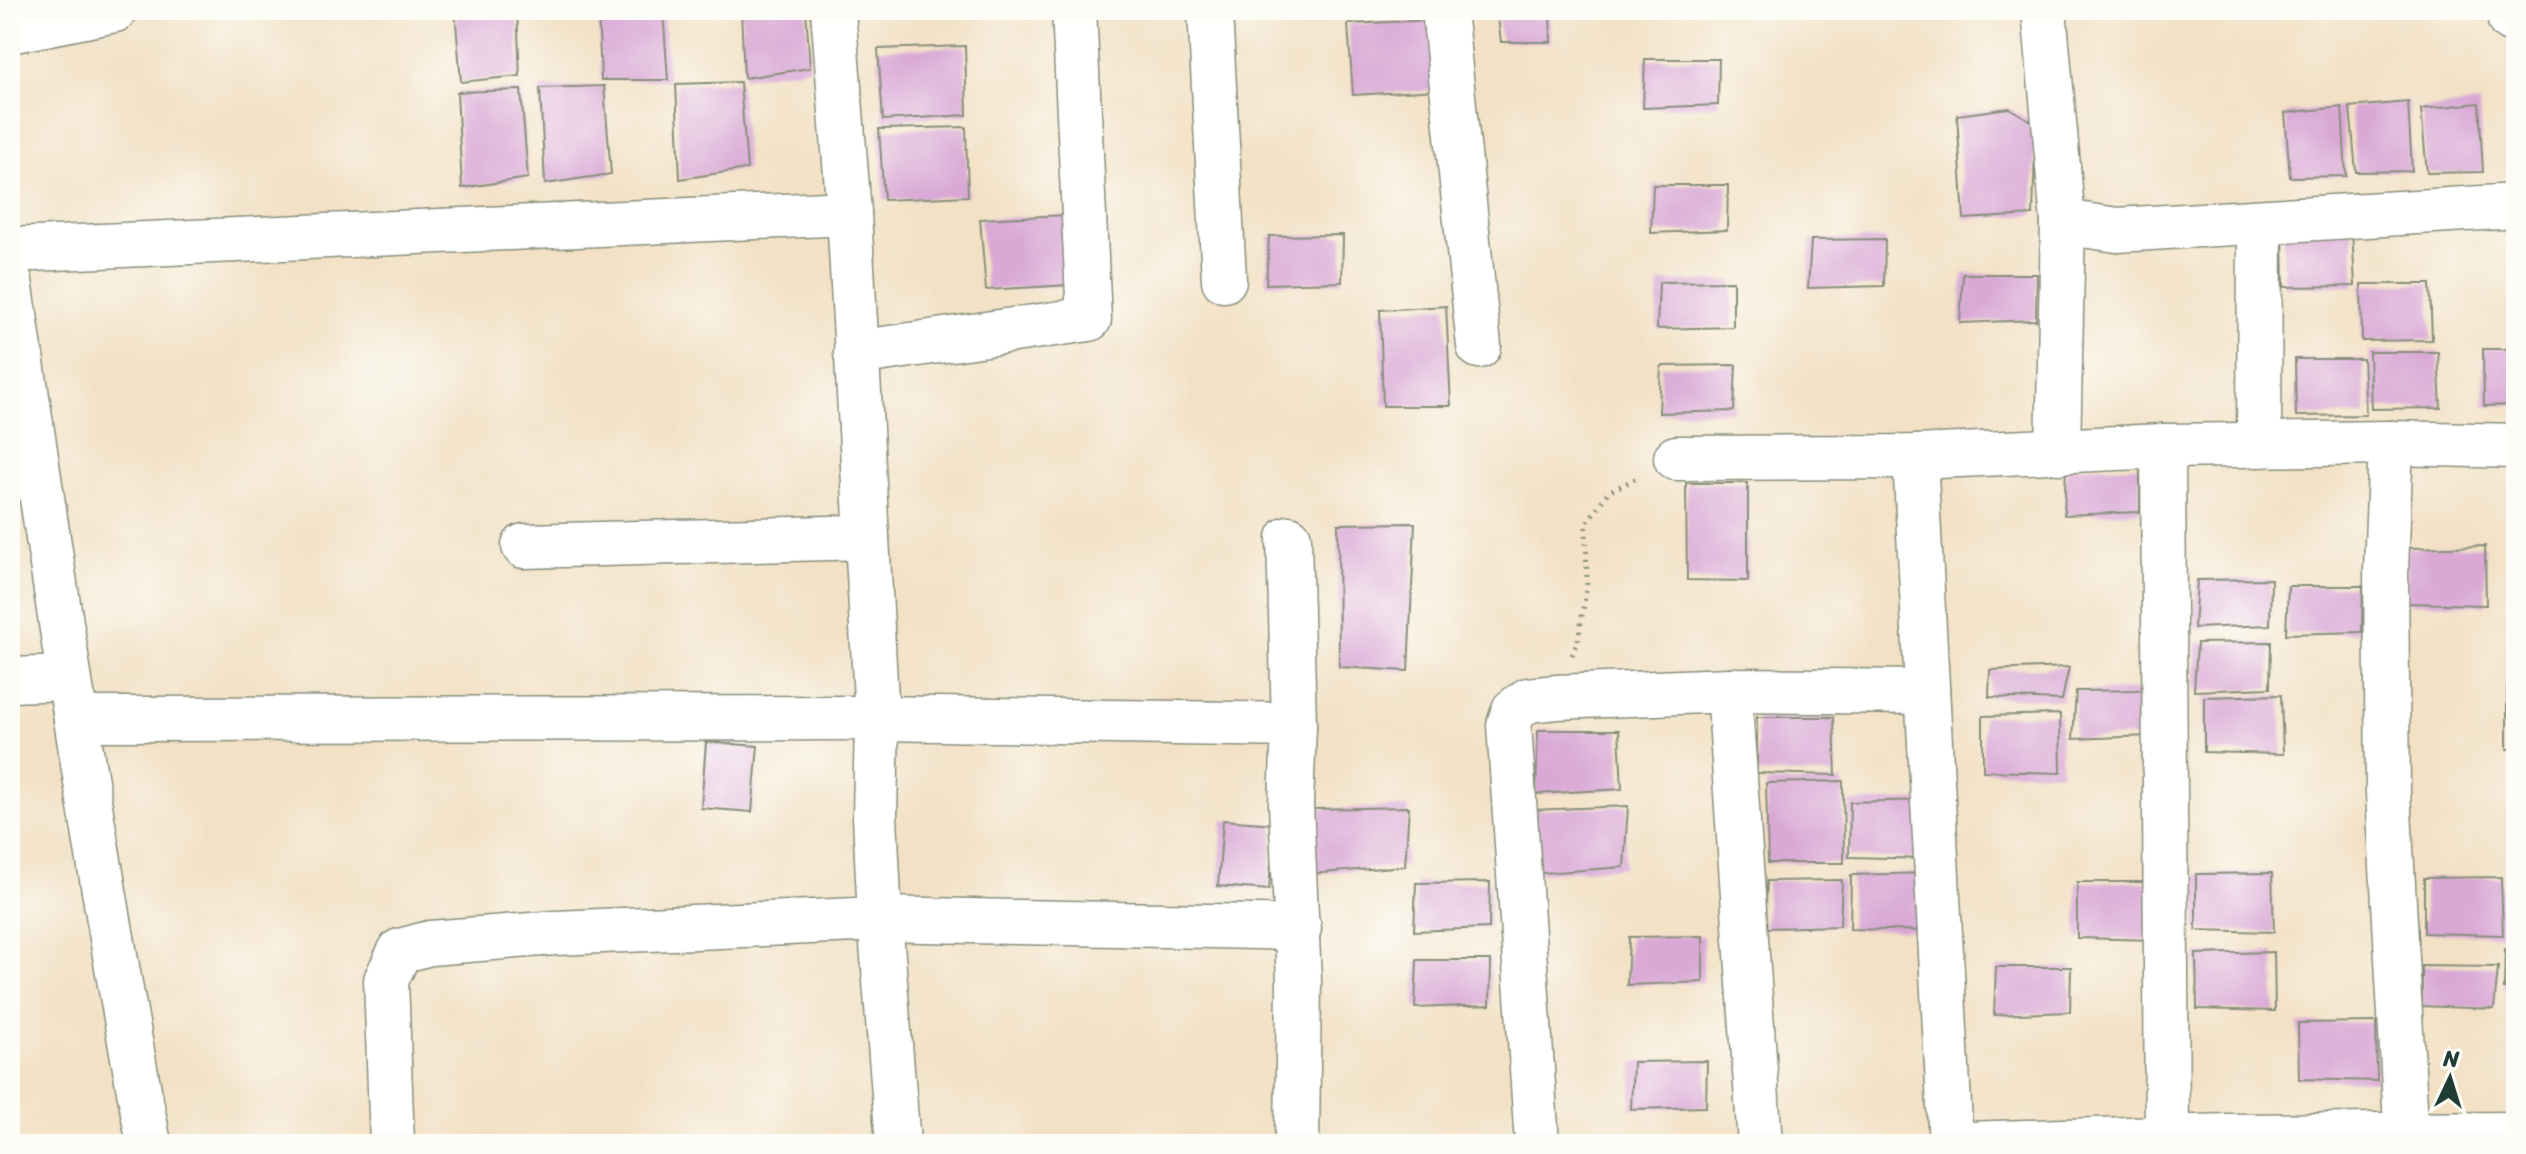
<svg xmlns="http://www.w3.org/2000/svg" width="2526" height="1154" font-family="Sriracha,sans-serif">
<rect width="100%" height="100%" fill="#fdfcf7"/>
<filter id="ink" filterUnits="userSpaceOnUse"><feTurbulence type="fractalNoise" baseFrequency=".0125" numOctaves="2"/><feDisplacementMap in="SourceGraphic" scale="16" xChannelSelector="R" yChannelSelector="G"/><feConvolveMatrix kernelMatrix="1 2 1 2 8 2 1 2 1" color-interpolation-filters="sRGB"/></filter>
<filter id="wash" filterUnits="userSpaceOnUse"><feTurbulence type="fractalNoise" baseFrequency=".006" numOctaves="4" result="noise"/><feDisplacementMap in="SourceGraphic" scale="32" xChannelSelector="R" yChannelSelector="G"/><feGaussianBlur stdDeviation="1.8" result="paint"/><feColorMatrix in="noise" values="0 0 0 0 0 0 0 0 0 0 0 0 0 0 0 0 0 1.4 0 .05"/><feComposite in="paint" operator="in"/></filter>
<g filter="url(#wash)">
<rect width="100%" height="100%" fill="#f2e1c5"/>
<g id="blocks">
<g fill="#d9a8d5">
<path d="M517,10L520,76L461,82L455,11Z"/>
<path d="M598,10H663L668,80H601Z"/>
<path d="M741,10H806L810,68L744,78Z"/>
<path d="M1497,10H1550L1551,42H1501Z"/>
<path d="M1435,20L1437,90L1353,95L1348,24Z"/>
<path d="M965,46L967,115L883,120L878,49Z"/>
<path d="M1645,59H1719L1718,105L1643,108Z"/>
<path d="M740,82L747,169L680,179L676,84Z"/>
<path d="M604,86L611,174L545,184L540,88Z"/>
<path d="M521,90L528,178L462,188L457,92Z"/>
<path d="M2408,102L2412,171L2356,172L2350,107Z"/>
<path d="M2479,103L2483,172L2427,173L2421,109Z"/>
<path d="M2342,107L2346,176L2290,177L2285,113Z"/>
<path d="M2009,108L2033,122L2035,148L2033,215L1964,219L1957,115Z"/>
<path d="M966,127L968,196L884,200L879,129Z"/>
<path d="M1653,185H1728L1727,230L1651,233Z"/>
<path d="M1068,215L1070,285L986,290L980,219Z"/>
<path d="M2283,230H2352L2355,286L2284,287Z"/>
<path d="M1343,235L1342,282L1266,284L1269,236Z"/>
<path d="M1885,239L1884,286L1808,288L1811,240Z"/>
<path d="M1963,274H2037L2036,320L1960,323Z"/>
<path d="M1733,281V327L1657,329L1659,282Z"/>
<path d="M2361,284H2430L2432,340L2362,341Z"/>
<path d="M1446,306L1451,406H1383L1380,310Z"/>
<path d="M2483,349H2516V405L2484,406Z"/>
<path d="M2369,352H2438L2441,408L2371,409Z"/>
<path d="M2295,359H2363L2366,415L2296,416Z"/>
<path d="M1736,365L1734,411L1659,413L1661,366Z"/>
<path d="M2140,466V512L2064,515L2066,467Z"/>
<path d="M1686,483H1748V581L1687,580Z"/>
<path d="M1415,523L1408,671L1339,667L1338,524Z"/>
<path d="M2485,546L2486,605L2407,603V548Z"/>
<path d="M2271,579L2270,625L2194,628L2197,580Z"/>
<path d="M2288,586H2363L2362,632L2286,634Z"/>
<path d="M2271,642L2270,688L2194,691L2197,643Z"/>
<path d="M2069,667L2062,700L1989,697L1990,670Z"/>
<rect x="2507" y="686" width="9" height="63"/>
<path d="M2149,690V736L2073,739L2076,691Z"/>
<path d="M2281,695L2283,754L2204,752V697Z"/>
<path d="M2060,714L2061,773L1983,771V716Z"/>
<path d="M1757,717H1834L1836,775L1757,773Z"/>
<path d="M1538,730H1619L1622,789L1536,794Z"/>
<path d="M706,742L758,746L752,812L701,808Z"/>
<path d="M1843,781L1844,863H1768L1766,783Z"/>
<path d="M1926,800L1928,859L1849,857L1850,802Z"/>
<path d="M1628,806L1624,867L1530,874L1532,810Z"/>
<path d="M1409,807L1405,866L1311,874L1313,809Z"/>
<path d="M1223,820L1274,824L1269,890L1218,886Z"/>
<path d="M1930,873L1932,931L1850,929L1851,875Z"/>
<path d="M2272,873L2274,932L2196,930V874Z"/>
<path d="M2501,877L2503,935L2424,933V878Z"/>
<path d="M1842,880L1840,926L1765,928L1767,881Z"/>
<path d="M1490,882L1489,928L1414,931L1416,883Z"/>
<path d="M2077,882H2154L2156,940L2077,938Z"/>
<path d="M1703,936V982L1627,985L1629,937Z"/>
<path d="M2505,949H2516V989H2504Z"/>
<path d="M2274,952L2275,1011L2197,1009L2196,954Z"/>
<path d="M1417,960H1491L1490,1005L1415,1008Z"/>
<path d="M2422,966L2498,967L2494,1009L2422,1006Z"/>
<path d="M1996,967H2071L2070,1012L1994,1015Z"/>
<path d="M2376,1022L2377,1081L2299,1079L2298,1023Z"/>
<path d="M1707,1061L1706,1107L1631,1109L1633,1062Z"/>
</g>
</g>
</g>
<g filter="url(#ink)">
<use href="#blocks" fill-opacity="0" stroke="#888f7c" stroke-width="2"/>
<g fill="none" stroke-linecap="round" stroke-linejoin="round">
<defs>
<g id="minor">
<path d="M833,10L849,213L877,718L875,817L880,919L898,1144"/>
<path d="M1210,10L1224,280"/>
<path d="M1444,10L1479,346"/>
<path d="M2044,10L2063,222L2058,452"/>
<path d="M2510,20V10"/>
<path d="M10,31L115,10"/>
<path d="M2063,222L2117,230L2516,206"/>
<path d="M10,250L849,213"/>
<path d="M10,281C52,569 95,857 149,1144"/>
<path d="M856,353L1089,319L1074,10"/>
<path d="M2391,443L2386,570L2388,792L2407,1144"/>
<path d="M2259,445L2260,222"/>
<path d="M2163,446L2167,1144"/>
<path d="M1915,457L1951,1144"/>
<path d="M1676,458L1915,457L2163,446L2391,443L2516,446"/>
<path d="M1289,538L1294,725"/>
<path d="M524,546L867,537"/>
<path d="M10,680L68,678"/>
<path d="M1729,690L1927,692"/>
<path d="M76,719L877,718L1294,725L1291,805L1299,981L1297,1144"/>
<path d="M392,1144L386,980L400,951L430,943L555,933L880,919L1299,928"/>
<path d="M1537,1144L1509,725L1514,710L1528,700L1557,697L1729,690L1760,1144"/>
<path d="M1964,1144L2228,1136L2516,1134"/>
</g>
</defs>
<use href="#minor" stroke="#888f7c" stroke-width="47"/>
<path stroke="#888f7c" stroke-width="5" stroke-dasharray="2 6" stroke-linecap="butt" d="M1572,655L1578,640L1587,585L1586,524L1608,492L1639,477"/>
<use href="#minor" stroke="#fff" stroke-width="44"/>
</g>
</g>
<rect width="2526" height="1154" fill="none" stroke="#fdfcf7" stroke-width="40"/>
<g transform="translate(2450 1078) rotate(4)" stroke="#fdfcf7" stroke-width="6" paint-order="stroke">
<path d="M0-6L14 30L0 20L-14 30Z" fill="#1f3d34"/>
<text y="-12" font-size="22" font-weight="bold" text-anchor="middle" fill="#1f3d34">N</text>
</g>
</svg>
